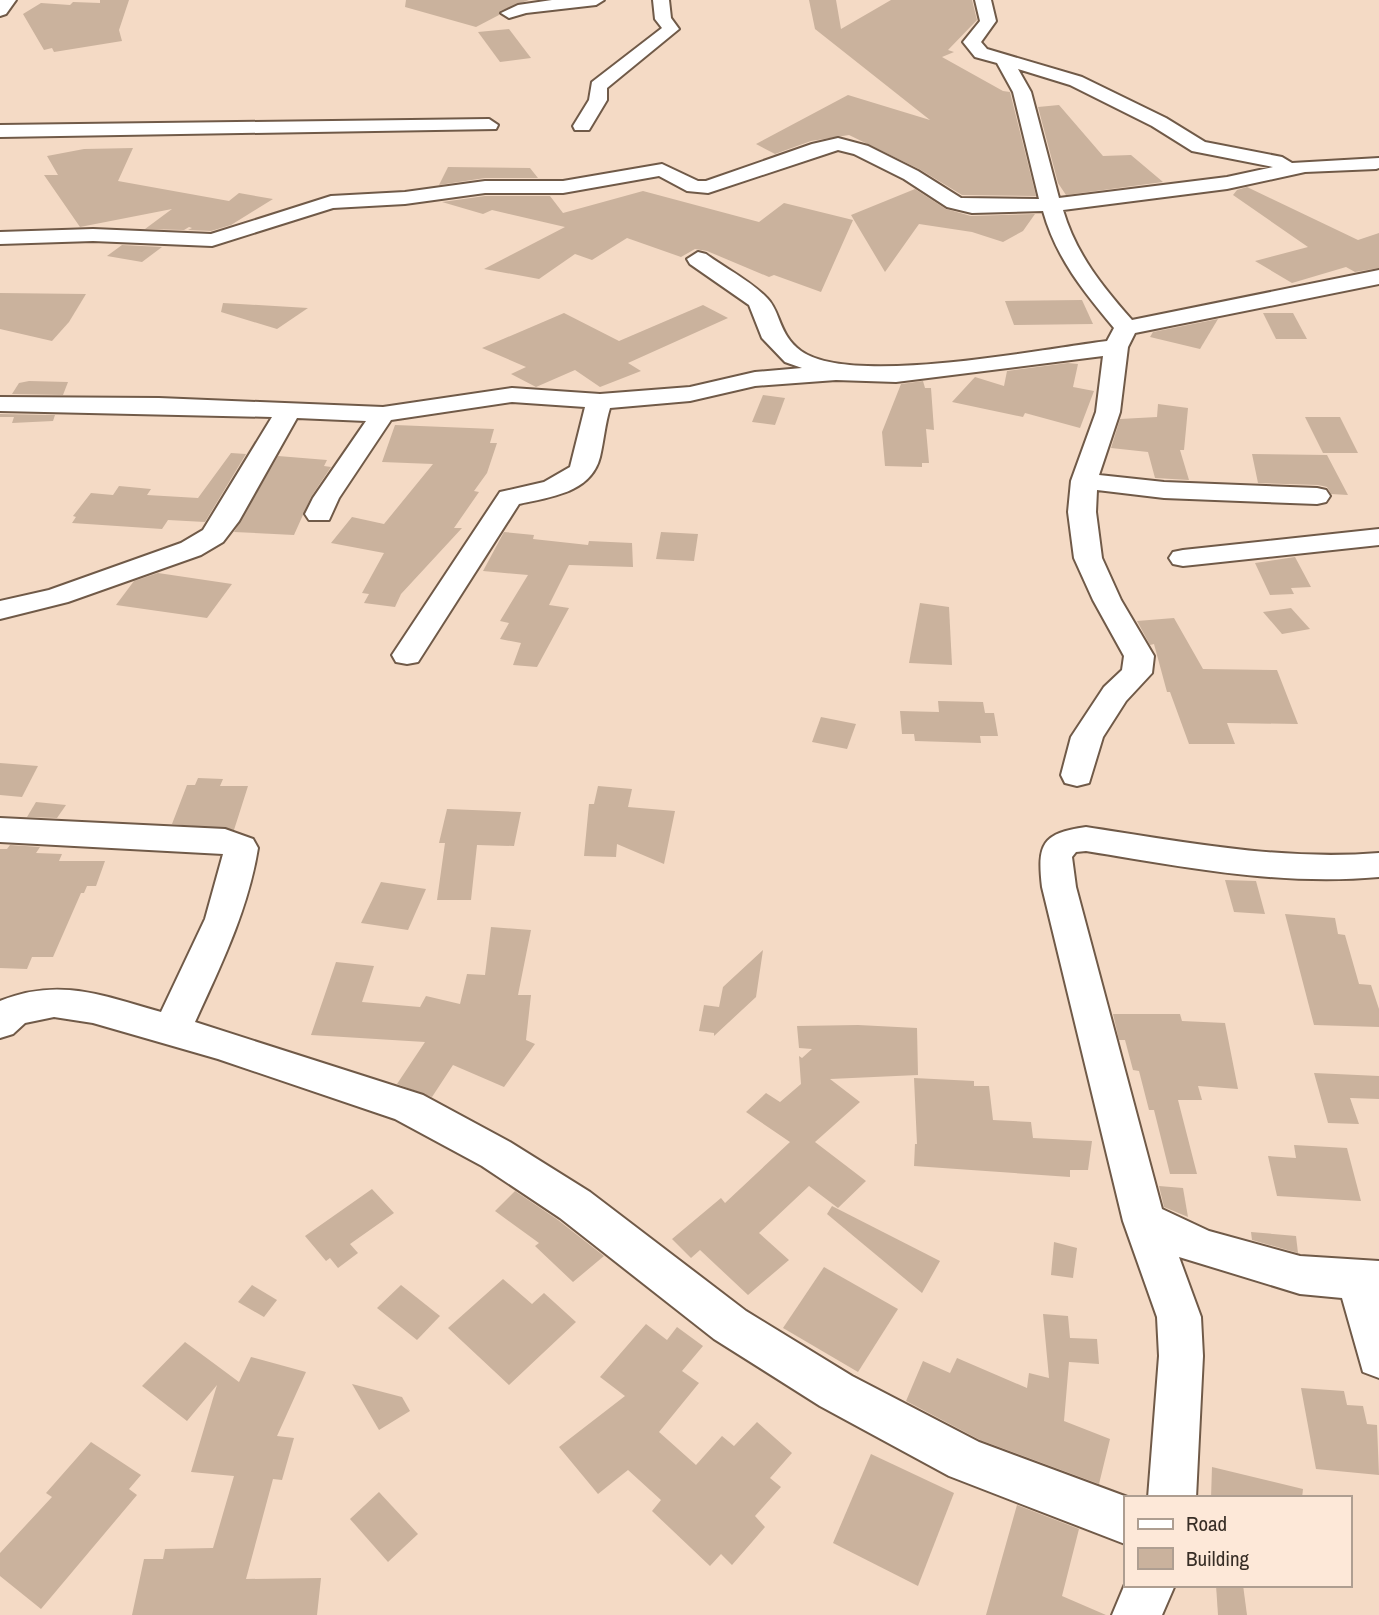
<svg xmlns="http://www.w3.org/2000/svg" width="1379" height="1615" font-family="'Archivo Narrow',sans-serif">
<rect width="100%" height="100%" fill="#f4dac5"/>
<g fill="#cab29d">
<path d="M100,0H129L119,30L122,41L54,52L52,48L44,50L23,14L41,3L70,5L73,2L100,3Z"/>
<path d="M406,0H529L500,11L499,15L476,27L405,7Z"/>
<path d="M809,0H836L841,29L891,0H972L977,20L948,50L954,52L942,57L1003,91L1010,92L1036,196L962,195L919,169L849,135L811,141L775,154L756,144L848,95L930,120L815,29Z"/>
<path d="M509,29L531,58L500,62L478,32Z"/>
<path d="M1059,105L1103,156L1131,155L1163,182L1066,195L1058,183L1038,107Z"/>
<path d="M133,148L118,181L229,201L239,193L273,199L231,225L211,231L188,230L192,228L189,227L184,230L145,229L172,209L80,227L44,175H58L47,156L84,149Z"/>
<path d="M448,167L530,168L538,178H485L439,185Z"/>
<path d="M1247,187L1358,240L1379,233V268L1355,272L1346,267L1292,283L1255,261L1308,247L1233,195L1237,190Z"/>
<path d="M915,189L946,209L971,216L1035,214L1023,231L1003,242L972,232L919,224L885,272L851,215Z"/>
<path d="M643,191L759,222L784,203L853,220L821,292L774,275L769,277L707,251L695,249L681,257L627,238L592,260L575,254L539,279L484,269L565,227L492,210L483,214L442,202L485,196H550L563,213Z"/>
<path d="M122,245L162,247L142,262L107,256Z"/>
<path d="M0,293L86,294L69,322L52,341L0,329Z"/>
<path d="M1082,300L1093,324L1014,325L1005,301Z"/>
<path d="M223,303L308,308L277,329L221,312Z"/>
<path d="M703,305L728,318L628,363L641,371L600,387L575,370L536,387L511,374L526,367L482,348L564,313L619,341Z"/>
<path d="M1263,313H1293L1307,339H1276Z"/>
<path d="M1218,319L1200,349L1150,337L1153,332Z"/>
<path d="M1068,363L1078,364L1073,387L1094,391L1080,428L1025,413L1023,417L952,402L975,377L1004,386L1007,371Z"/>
<path d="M29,381L68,382L63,395L12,394L19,383Z"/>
<path d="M923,381L925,388H931L934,430L926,429L929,463H922V467L885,466L882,432L901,384Z"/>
<path d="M763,395L785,398L775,425L752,422Z"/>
<path d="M1158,404L1188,408L1184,450H1180L1189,480L1155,478L1148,452L1111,448L1120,419L1157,417Z"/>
<path d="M0,414L55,415L53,421L12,423L14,417H0Z"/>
<path d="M1305,417H1340L1358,453H1323Z"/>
<path d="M395,425L494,429L490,443H497L487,473L474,491L479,492L454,528H462L401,594L395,607L364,603L369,594L362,593L384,553L331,543L352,517L384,524L433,464L382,462Z"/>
<path d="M231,453L246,454L205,522L168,520L162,529L72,523L76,517L73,516L91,493L113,495L119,486L151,489L147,495L198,498Z"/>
<path d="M1252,454L1327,455L1348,495L1331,494L1327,487L1318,485L1258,483Z"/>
<path d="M278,456L327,460L324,466L331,467L311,497L294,535L234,532Z"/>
<path d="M504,532L534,535L533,539L588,545L589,541L632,543L633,567L569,565L549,605L569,608L537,667L513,665L521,643L500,639L509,623L500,621L528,575L483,571Z"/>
<path d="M661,532L698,534L694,561L656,559Z"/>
<path d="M1295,557L1311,587L1291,588L1294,594L1270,595L1255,563Z"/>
<path d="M158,573L232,584L207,618L116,605L134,581Z"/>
<path d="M920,603L949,607L952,665L909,663Z"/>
<path d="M1291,608L1310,629L1282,634L1263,612Z"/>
<path d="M1174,618L1203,669L1277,670L1298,724L1227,723L1235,744H1189L1170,692H1167L1154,644L1150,645L1137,621Z"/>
<path d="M938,701L983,702L985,713H994L998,736H980L981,743L915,741L914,734H902L900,711L939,712Z"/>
<path d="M821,717L856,724L847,749L812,742Z"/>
<path d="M0,763L38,766L22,797L0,795Z"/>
<path d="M198,778L223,779L220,786H248L234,830L172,824L187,785H195Z"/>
<path d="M598,786L632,789L628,807L675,811L664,864L617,844L616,857L584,856L589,804H594Z"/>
<path d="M36,802L66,805L57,818L27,817Z"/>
<path d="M447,809L521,812L514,846L477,845L471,900H437L445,843H439Z"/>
<path d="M10,845L40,847L36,853L62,854L59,861H105L96,886H87L84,893H81L53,957H32L27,969L0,968V849H7Z"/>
<path d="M1225,880L1256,881L1265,914L1234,912Z"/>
<path d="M381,882L426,889L408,930L361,923Z"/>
<path d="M1285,914L1335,918L1338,934L1345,935L1359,984L1371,985L1379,1009V1027L1314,1025Z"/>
<path d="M491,927L531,930L518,995H531L526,1040L535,1044L504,1087L453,1065L432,1097L397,1084L425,1042L311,1035L336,962L374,966L362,1002L420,1007L426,996L460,1004L467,974L485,975Z"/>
<path d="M763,950L756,997L714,1036V1033L699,1031L704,1005L719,1007L723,987Z"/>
<path d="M1113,1014H1180L1182,1021L1225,1023L1238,1089L1198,1086L1202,1100H1178L1197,1174H1170L1154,1110H1149L1139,1071L1133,1070L1125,1040H1119Z"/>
<path d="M858,1025L917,1028L918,1075L830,1079L860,1102L815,1142L866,1181L838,1208L809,1186L759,1233L789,1260L748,1295L700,1250L691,1258L672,1239L721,1198L725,1203L790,1142L746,1112L766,1093L780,1102L801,1084L799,1056L802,1058L812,1049L799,1048L797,1026Z"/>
<path d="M1314,1073L1379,1076V1099L1350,1098L1359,1124L1328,1123Z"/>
<path d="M914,1078L974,1081V1086H989L993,1120L1031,1122L1033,1138L1092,1141L1088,1170H1070V1177L914,1166L915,1144H917Z"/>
<path d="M1294,1145L1347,1148L1361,1201L1277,1196L1268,1156L1296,1158Z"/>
<path d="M1159,1186L1183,1188L1188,1217L1164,1207Z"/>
<path d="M372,1189L394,1213L350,1244L358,1253L338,1268L330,1258L326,1261L305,1236Z"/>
<path d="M515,1191L558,1220L604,1256L573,1282L535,1246L539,1243L495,1211Z"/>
<path d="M832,1206L940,1261L922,1293L827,1214Z"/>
<path d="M1251,1232L1296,1236L1298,1253L1252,1240Z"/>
<path d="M1054,1242L1077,1248L1073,1278L1051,1275Z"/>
<path d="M824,1267L898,1309L858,1372L783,1328Z"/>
<path d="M503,1279L532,1304L544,1293L576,1322L509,1385L448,1328Z"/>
<path d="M252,1285L277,1300L264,1317L238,1302Z"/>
<path d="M401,1285L440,1316L417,1340L377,1308Z"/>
<path d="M1043,1314L1068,1316L1070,1338L1097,1339L1099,1364L1069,1362L1064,1421L1110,1439L1099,1484L980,1440L906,1401L923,1361L950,1373L957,1358L1027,1388L1029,1373L1049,1378Z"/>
<path d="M646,1324L667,1340L677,1327L703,1346L682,1371L699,1383L659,1432L696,1465L722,1436L734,1446L757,1422L792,1453L770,1478L781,1487L755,1516L765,1527L732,1565L721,1554L710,1566L652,1511L661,1500L628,1470L598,1494L559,1447L625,1396L600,1377Z"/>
<path d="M185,1342L239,1382L251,1357L306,1372L277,1436L294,1438L282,1480L273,1479L246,1579L321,1578L317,1615H132L144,1559H163L165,1549L213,1548L234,1476L191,1472L217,1385L187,1421L142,1386Z"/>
<path d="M352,1384L402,1397L410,1411L379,1430Z"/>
<path d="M1301,1388L1344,1391L1347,1405L1363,1406L1367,1424L1377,1425L1379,1475L1316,1469Z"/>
<path d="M91,1442L141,1475L129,1489L137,1495L41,1609L0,1576V1553L52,1497L46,1493Z"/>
<path d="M871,1454L954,1493L918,1586L833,1543Z"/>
<path d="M1212,1467L1303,1489L1302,1498H1211Z"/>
<path d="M379,1492L418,1534L388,1562L350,1519Z"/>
<path d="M1017,1505L1079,1529L1062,1596L1106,1615H986Z"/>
<path d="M1216,1585H1243L1247,1615H1218Z"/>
</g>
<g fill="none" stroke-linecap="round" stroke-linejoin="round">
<defs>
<g id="minor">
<path d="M0,0H16L6,14L0,16Z"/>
<path d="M552,0H604L596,5L526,13L509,18L501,13L518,5Z"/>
<path d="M653,0H669L671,18L679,29L607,88V100L589,130H575L573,126L589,100L592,82L662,28L655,19Z"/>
<path d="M975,0H991L996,21L981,42L987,49L1082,77L1166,118L1205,142L1282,157L1292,163L1379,158V168L1376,169L1305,172L1227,189L1063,210C1076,254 1102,286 1132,320L1379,270V284L1135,333L1128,347L1120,412L1099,475L1164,482L1317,488L1326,490L1330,496L1326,502L1317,504L1164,498L1097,490L1096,512L1102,558L1121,600L1154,656L1152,673L1126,701L1103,737L1089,783L1077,786L1065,783L1061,775L1071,737L1104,687L1122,670L1124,656L1093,600L1074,558L1068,512L1071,481L1096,412L1103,356L896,382L836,380L755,386L690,401L610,408C605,424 604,440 600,457C591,493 550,497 519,504L418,662L407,664L396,662L392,655L500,492L544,482L570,467L585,407L512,402L391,420L339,498L329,520H309L305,514L313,498L366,421L297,418L239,521L223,542L201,555L68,602L0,619V601L49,590L181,543L203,530L272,417L0,411V397L159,398L383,407L512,388L600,394L690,387L755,372L802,368L785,362L762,338L749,305L690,264L687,259L698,252L706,254C725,268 751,281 767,298C781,312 778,334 801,351C851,387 1042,349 1107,341L1114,328C1084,292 1056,258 1043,211L972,213L947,207L904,179L854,154L838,150L708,193L687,191L659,176L563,193H485L405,204L333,208L212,246L93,241L0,244V232L93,229L211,234L331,196L405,192L485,181H563L662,164L698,181H706L812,144L838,138L868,146L918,171L961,198L1039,199L1013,92L997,63L975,57L963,42L980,21ZM1018,69L1070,85L1152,126L1192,151L1273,167L1227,177L1059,198L1031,92Z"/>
<path d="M489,119L498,125L496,129L0,137V125Z"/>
<path d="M1379,529V545L1183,566L1173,564L1169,558L1173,552L1183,550Z"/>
<path d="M0,818L225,829L253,839L258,848C248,910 221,965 195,1022L423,1095L510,1142L590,1192L746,1311L852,1376L979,1442L1130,1498H1125V1544L949,1476L820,1406L714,1339L560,1218L482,1166L395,1119L218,1059L93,1023L54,1017L25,1023L13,1034L0,1038V1001C60,977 103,996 161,1012L205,919L223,854L0,842Z"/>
<path d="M1086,827C1184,842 1280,861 1379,853V877C1279,886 1184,867 1086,851L1076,852L1072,857L1076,887L1162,1209L1209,1231L1300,1256L1379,1261V1378L1363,1372L1342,1298L1300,1294L1179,1257L1201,1317L1203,1356L1196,1498H1148L1159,1356L1157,1317L1123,1221L1042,887C1037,844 1042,833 1086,827Z"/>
<path d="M1125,1584V1585H1175L1162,1615H1112Z"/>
</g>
</defs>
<use href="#minor" stroke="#705a48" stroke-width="4"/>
<use href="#minor" fill="#fff" fill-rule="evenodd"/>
</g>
<rect x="1124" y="1496" width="228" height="91" fill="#fde8d8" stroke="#ae9e91" stroke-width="2"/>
<rect x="1138" y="1519" width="35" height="10" fill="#ffffff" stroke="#ae9e91" stroke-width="2"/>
<text x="1186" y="1531" font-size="21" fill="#382e26">Road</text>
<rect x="1138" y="1548" width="35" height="21" fill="#cab29d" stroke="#ae9e91" stroke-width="2"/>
<text x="1186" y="1566" font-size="21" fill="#382e26">Building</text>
</svg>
